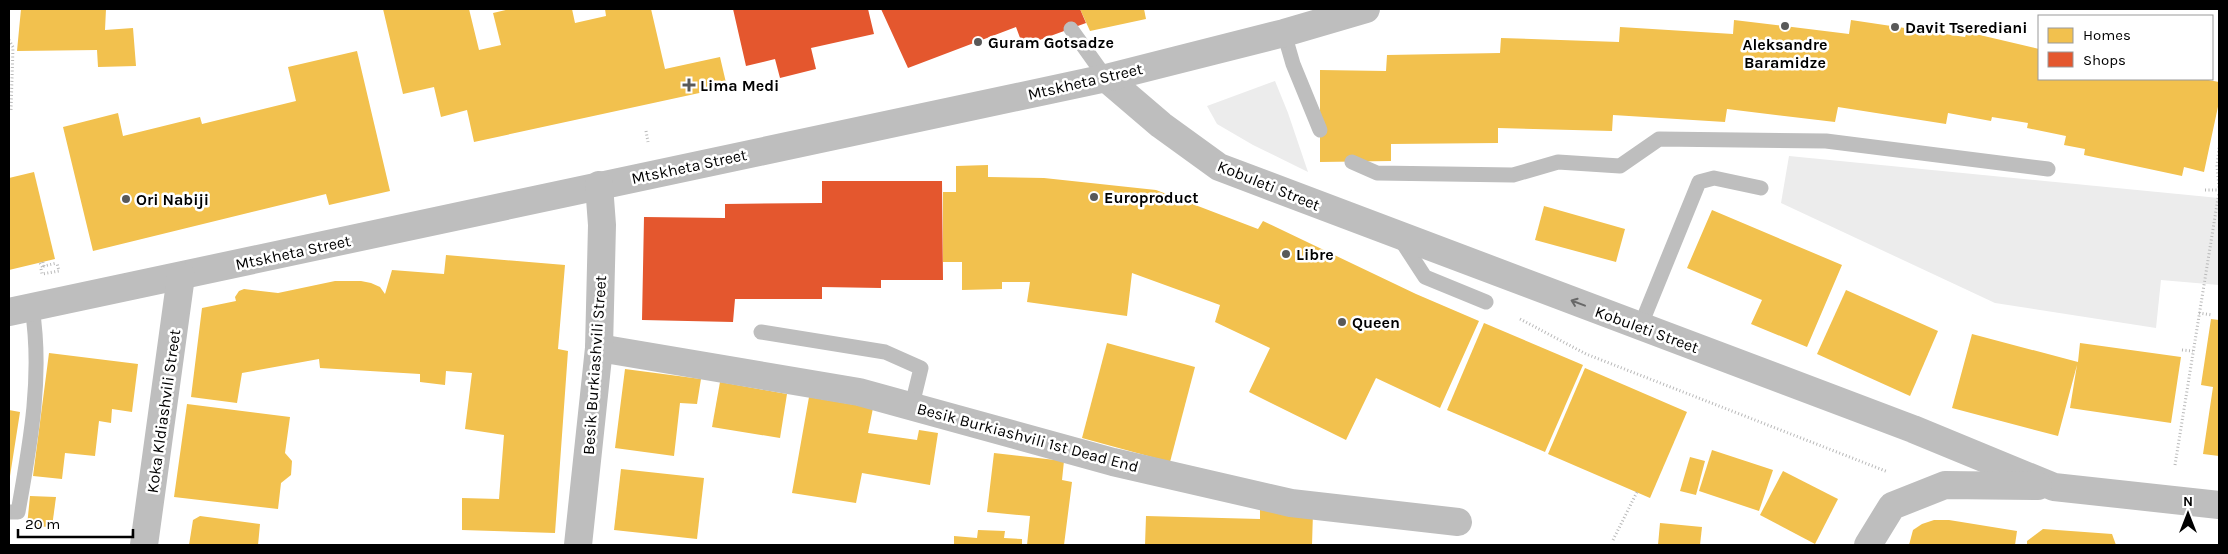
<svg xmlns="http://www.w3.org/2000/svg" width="2228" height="554" font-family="Karla,sans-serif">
<rect width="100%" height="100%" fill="#fff"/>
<g fill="#ececec">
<path d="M1275,81L1288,113L1308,172L1253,145L1217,124L1207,106Z"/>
<path d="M1789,156L2219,198V285L2161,280L2156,328L1995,303L1781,203Z"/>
</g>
<g fill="#f2c14e">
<path d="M21,9H106L105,30L133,28L136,66L98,67L97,50L17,51Z"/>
<path d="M383,9H469L479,50L501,45L493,13L510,9H572L575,23L606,16L605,9H651L665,69L720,57L727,87L474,142L467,110L441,117L434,87L403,94Z"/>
<path d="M1080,9H1144L1146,19L1090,31Z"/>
<path d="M1734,20L1849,34L1851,20L1965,37L1967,32L2039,49V79H2203L2219,82V102L2204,172L2184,167L2182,176L2084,155L2085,149L2064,145L2066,136L2027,128L2028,123L1992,117L1991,121L1948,113L1946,124L1838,107L1835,122L1727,109L1725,122L1613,115L1612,131L1498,128V143L1391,144V161L1320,162V70L1386,71L1387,55L1500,53L1501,38L1619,42L1620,27L1733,34Z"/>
<path d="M357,51L390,191L329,205L326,194L93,251L63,127L118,113L123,136L200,117L202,124L296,101L288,67Z"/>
<path d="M988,165V177L1044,178L1156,190L1258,229L1263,221L1416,294L1479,321L1440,408L1376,378L1346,440L1249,392L1270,348L1215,322L1220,305L1132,273L1127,316L1027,302L1030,282H1002V289L962,290V262H943V192H956V166Z"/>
<path d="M34,172L55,259L9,270V178Z"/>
<path d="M1544,206L1625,229L1616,262L1535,240Z"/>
<path d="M1712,210L1842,265L1807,347L1751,324L1762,300L1687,268Z"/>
<path d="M446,255L565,265L558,349L568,351L555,533L462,530V498L499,499L504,435L465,429L472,373L446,371L445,385L420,382V374L320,368L319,359L242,373L237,403L191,397L202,308L236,301L235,297L239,291L244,289L278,293L335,281H361L371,283L380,287L385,294L392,270L444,274Z"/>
<path d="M1846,290L1938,331L1910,396L1817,354Z"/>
<path d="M2211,319L2219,320V456L2203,454L2213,387L2201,385Z"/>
<path d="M1484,323L1583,365L1545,452L1447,410Z"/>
<path d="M1972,334L2078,362L2080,343L2181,357L2171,423L2070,408L2077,365L2058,436L1952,408Z"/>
<path d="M1107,343L1195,367L1170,462L1082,438Z"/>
<path d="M49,353L138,364L132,412L112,409L111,423L99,421L95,456L65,453L62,479L33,476Z"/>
<path d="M1585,368L1687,412L1650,498L1548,454Z"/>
<path d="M625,369L701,379L697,404L680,403L674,456L615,448Z"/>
<path d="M720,382L787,394L780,438L712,427Z"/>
<path d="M809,397L873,408L868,433L917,440L919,430L938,433L930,485L862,473L856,503L792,493Z"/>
<path d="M187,404L290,417L285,453L292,461L291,475L281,483L278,509L174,497Z"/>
<path d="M9,410L20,412L10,476H9Z"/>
<path d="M1712,450L1773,470L1759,511L1699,491Z"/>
<path d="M994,453L1064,461L1062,480L1072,482L1064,545H1027L1030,516L987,512Z"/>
<path d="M1690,457L1705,461L1696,495L1680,491Z"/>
<path d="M621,469L704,478L697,539L614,530Z"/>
<path d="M1783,471L1838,499L1815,544L1760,515Z"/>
<path d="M30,496L56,497L52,527L27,526Z"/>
<path d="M1260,510L1313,512L1312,545H1145L1146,516L1260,519Z"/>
<path d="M200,516L260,524L258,545H189L193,520Z"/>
<path d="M1934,520H1949L2017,531L2015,545H1909L1913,530L1922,524Z"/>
<path d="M1660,523L1702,527L1700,545H1658Z"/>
<path d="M2043,529L2112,534L2116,545H2027V541Z"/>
<path d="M978,530L1005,531L1004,538L1022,539V545H954V536L977,538Z"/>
</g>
<g fill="#e4572e">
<path d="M733,9H868L874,34L811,48L816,69L780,78L775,59L746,66Z"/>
<path d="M881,9H1080L1086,23L1023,46L1016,27L908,68Z"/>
<path d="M822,181H942L943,280H881V288L822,287V299H735L733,322L642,320L644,217L725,218V204L822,203Z"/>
</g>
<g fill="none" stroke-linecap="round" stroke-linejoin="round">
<g stroke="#b9b9b9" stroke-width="3" stroke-dasharray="1 2.5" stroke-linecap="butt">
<path d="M9,40L13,47L11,110H9"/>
<path d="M646,131L648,142"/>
<path d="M2219,148L2217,166L2219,188"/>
<path d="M2205,190H2219"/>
<path d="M43,262L44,266L57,263"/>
<path d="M40,263L43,268"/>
<path d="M2199,313L2212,315"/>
<path d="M1520,319L1586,354L1888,472"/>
<path d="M2182,350L2193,351"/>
<path d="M2175,465L2219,192"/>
<path d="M1613,540L1637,492"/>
</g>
<g stroke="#bebebe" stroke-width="15">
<path d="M1071,29L1106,78"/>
<path d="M1284,33L1293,64L1320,130"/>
<path d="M1352,162L1377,173L1513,175L1558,162L1620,166L1659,139L1826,141L2048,169"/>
<path d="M1399,237L1425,277L1486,302"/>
<path d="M1640,327L1699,182L1714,178L1761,188"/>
<path d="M761,332L885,352L921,368L912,405"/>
<path d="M9,512H18C30,445 43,376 32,308"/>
</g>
<g stroke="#bebebe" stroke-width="28">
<path d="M1106,78L1161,125L1219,167L1913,429L2054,487L2219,505"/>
<path d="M9,312L1106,78L1284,33L1366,9"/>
<path d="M599,348L859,392L1113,462L1291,503L1458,522"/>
<path d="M144,545L181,276"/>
<path d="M578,545L599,348L602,225L599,185"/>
<path d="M1868,545L1892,506L1945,485L2038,486"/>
</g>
<path stroke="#b9b9b9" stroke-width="3" stroke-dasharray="1 2.5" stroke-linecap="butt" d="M41,269L42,274L59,271L57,263"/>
</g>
<defs><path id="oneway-shaft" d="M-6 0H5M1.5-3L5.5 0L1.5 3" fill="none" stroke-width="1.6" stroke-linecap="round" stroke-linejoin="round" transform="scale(1.25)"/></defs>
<use stroke="#686868" href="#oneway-shaft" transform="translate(1578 303) rotate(-159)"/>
<g fill="#595959" stroke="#fff" stroke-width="2">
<circle cx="1785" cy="26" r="5"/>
<circle cx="1895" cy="27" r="5"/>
<circle cx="978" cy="42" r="5"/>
<path d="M686.5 77.5h5v5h5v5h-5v5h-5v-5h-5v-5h5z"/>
<circle cx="1094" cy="197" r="5"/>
<circle cx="126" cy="199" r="5"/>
<circle cx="1286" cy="254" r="5"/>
<circle cx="1342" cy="322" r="5"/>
</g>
<g text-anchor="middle" stroke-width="5" stroke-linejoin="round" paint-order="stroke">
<g font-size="16" font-weight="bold" fill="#000" stroke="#fff" text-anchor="start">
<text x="1905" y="33">Davit Tserediani</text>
<text x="988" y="48">Guram Gotsadze</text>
<text x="1785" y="50" text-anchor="middle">Aleksandre<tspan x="1785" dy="18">Baramidze</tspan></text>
<text x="700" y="91">Lima Medi</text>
<text x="1104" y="203">Europroduct</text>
<text x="136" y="205">Ori Nabiji</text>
<text x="1296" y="260">Libre</text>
<text x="1352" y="328">Queen</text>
</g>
<g font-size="16" fill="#000" stroke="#fff">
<text transform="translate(1085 81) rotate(-13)" y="6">Mtskheta Street</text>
<text transform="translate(689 166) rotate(-12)" y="6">Mtskheta Street</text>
<text transform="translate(1269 185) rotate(22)" y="6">Kobuleti Street</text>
<text transform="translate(293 252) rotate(-12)" y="6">Mtskheta Street</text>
<text transform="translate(1647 329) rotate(20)" y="6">Kobuleti Street</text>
<text transform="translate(594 365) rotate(-86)" y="6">Besik Burkiashvili Street</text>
<text transform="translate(163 411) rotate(-82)" y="6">Koka Kldiashvili Street</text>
<text transform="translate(1028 437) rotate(15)" y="6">Besik Burkiashvili 1st Dead End</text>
</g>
</g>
<rect width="2228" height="554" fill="none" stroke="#000000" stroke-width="20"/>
<rect x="2038" y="15" width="175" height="65" fill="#ffffff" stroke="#999999"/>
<rect x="2048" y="28" width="25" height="15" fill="#f2c14e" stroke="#999999"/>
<text x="2083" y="40" font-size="15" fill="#000000">Homes</text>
<rect x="2048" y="52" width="25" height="15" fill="#e4572e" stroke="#999999"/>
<text x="2083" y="65" font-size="15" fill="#000000">Shops</text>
<g transform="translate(2188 514)" stroke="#ffffff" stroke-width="4" paint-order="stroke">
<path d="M0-4L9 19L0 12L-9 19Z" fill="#000000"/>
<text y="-8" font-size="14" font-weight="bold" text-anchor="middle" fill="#000000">N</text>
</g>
<path d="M18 529v8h115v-8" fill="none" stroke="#000000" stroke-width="2.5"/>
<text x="25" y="529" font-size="15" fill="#000000" stroke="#ffffff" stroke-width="4" paint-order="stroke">20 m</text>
</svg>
